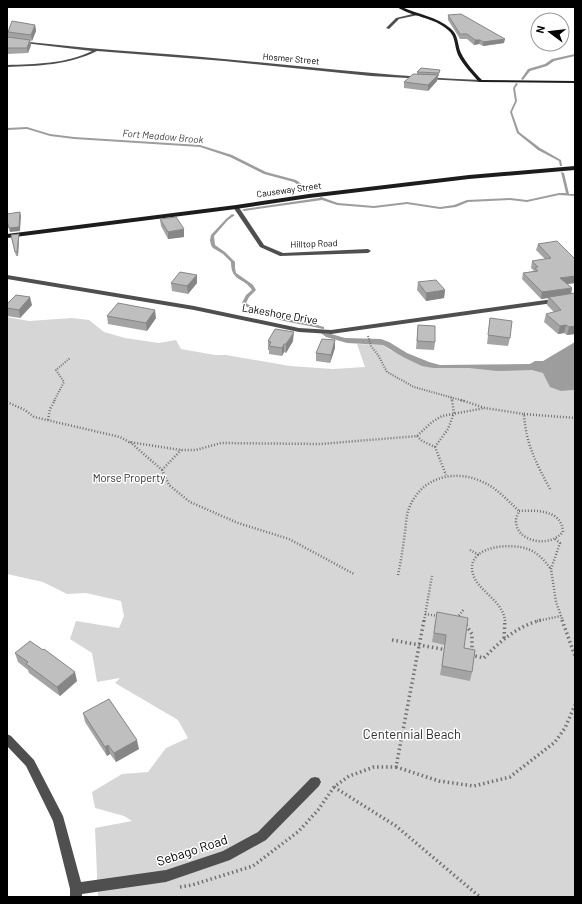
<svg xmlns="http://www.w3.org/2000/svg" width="582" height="904" font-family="Barlow,sans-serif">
<rect width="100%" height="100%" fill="#fff"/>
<path fill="#d6d6d6" d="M7,317L29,321L72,318L89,320L104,332L125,338L159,343L176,340L181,349L215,355H226L290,366L333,369L365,367L357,344L383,345L390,350L433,368L510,367L544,371L561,391L575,390V897H98L95,828L132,821L124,816L95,808L92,792L122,774L148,772L166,748L188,738L178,720L115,683L120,678L97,682L92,653L70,639L76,621L119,628L124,616L121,601L86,593L67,594L43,582L7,574Z"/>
<path fill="#9d9d9d" d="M321,333L331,334L345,338L381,339L389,342L407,353L429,362L440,365L530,364L535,361H543L575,342V390L561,391L550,387L543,373L532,370L497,371L469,368H433L422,366L403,357L383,345L347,343L326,337Z"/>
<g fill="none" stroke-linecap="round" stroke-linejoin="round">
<g fill="#9d9d9d" fill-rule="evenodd">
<path d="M575,54V56L554,61L547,66L530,71L523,80L521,79L528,69L545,64L552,59Z"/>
<path d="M516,83L518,84L515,88L517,101L512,112L519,132L540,148L561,160L562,166H560L559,161L538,150L517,133L510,112L515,101L513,88Z"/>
<path d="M27,127L50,134L74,137L200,145L232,155L266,172L296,180L311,191L308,192L294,182L264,174L230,157L200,147L74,139L50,136L27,129L7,130V128Z"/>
<path d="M561,172L564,173L569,194H575V196L559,195L527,202L510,200L468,202L456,207L440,209L407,204L374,208L337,205L322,200L244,211L242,210L244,209L319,198L321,197L338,203L374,206L407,202L440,207L454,205L467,200L510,198L527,200L559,193H566Z"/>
<path d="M232,214L235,215L228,220L214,236L215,245L225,252L235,262V268L236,273L239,275L249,282L253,285L256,290L249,297L246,303C269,320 298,319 324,327V329H323C296,322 266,321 243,304L242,303L246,295L252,290C244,277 231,282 231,262L223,254L213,248L211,245L210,240L211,235L226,219Z"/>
</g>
<g stroke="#717171" stroke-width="2" stroke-dasharray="1 1.5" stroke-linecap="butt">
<path d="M368,336L371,346L378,355L387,372L414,387L464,401"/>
<path d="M451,397L452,401"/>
<path d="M54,401L64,382L56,370L70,358"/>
</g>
<g stroke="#717171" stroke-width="2.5" stroke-dasharray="1 2" stroke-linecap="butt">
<path d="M461,400L485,408L524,414C526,446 537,464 551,491"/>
<path d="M7,402L25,410L34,417L120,437L129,442L181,450H196L221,443L321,444L417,436L432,422L442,416L485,408"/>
<path d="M524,414L575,418"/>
<path d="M48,420L50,409L55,400"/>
<path d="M417,436L422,441L435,447L446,475"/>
<path d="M130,442L162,470L169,485L190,502L238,523L289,539L354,574"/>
<path d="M435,447L448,429L454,413L452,400"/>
<path d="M162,470L181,450"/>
<path d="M519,511C537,510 562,510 563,532C558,537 553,540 546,541C534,543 515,536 516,520C516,517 518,514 519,511Z"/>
<path d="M555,539L560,543L551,569L556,602L563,621"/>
<path d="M470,550L479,555"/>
<path d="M398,575C401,561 403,547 405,532C406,525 406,518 408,511C419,478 453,468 483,482C497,488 508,501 519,511"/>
<path d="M425,614L438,616"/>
<path d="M457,618L464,609"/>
<path d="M424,621L432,576"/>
<path d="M505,621C503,599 475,591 472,570C470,545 511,543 528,549C538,553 545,561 551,569"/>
<path d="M537,621L561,616"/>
</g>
<g stroke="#717171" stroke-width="3.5" stroke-dasharray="1.5 3" stroke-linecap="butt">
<path d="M562,620L575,656"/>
<path d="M466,625L472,634V653"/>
<path d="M504,638L505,620"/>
<path d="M392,640L447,650"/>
<path d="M471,655L484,658C500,641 518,626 541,620"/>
<path d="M396,767L439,781L474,786L510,777L555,742L565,728L575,705"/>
<path d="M334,787L396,826L480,897"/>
<path d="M180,887L192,885L253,866L299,831L318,810L334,787L349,776L374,767H396L424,620"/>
</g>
<path fill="#4f4f4f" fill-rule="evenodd" d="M417,13L418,15L399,19L389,29L386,28L396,18Z"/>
<g fill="#4f4f4f" fill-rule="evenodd">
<path d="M7,39C79,49 152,52 224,59C310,67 395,77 481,80L483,81L481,82L371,76L224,61L97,51C69,65 38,66 7,67V65C35,64 66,64 92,51L7,41Z"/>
<path d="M234,206H238L264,245L283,253L368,249L371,251L368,253L280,256L260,247L233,207Z"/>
<path d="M7,275L194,306L299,328L331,330L575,296V300L331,334L299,332L194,310L7,279Z"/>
<path d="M7,734L11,736L34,760L63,816L81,882L166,870L223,851L258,832L311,778L315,777L319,778L321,782L319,786L266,840L230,860L166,882L82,894V897H70V889L53,821L26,766L7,746Z"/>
</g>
<g fill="#1c1c1c" fill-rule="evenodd">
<path d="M397,7H402C417,14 437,17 450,28C459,35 457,44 461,53C466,63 474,72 482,80L575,81V83L479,82C472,74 463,65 458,55C454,46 456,36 448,30C434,17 412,17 397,7Z"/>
<path d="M575,166V170L469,179L309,198L236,209L7,238V234L236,205L309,194L469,175Z"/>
</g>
</g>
<g fill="#a4a4a4">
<path d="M448,15L504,43L483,46L479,44L474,45L467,39H460L448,20Z"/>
<path d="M35,25L36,31L32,41L30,40L31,45L28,53L7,54V37H8V32Z"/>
<path d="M417,72L439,73V76H438L437,81L428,91L404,88V82L417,74Z"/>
<path d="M160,219L184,237L168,239L161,226Z"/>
<path d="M11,235L19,238L18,256H16Z"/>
<path d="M538,244L575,259V283L567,284L572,288L571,293L575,334L567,335L564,333L558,334L544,322L546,314L554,312L547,305L548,298L541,299L522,279L523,273L534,271L531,268L532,261L545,259L536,250Z"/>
<path d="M197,275V283L188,294L172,291L171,283Z"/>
<path d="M418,282L445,290L444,298L426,301L417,290Z"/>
<path d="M7,304L32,305L20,318L7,316Z"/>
<path d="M107,316L156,318L147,331L108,324Z"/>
<path d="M490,318L510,338L508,346L487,344Z"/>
<path d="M418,325L435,342L434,350L416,349Z"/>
<path d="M268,341H293L286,353L284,352L282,356L269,354V350H268Z"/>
<path d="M335,348L330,363L316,361V353Z"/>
<path d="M437,612L464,648L472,672L470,681L440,675L445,645L432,642Z"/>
<path d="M15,653L77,681L60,696L29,673L28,670L18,662Z"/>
<path d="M83,713L139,749L116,762L110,754L107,756L85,722Z"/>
</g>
<g fill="#868686">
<path d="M35,25L36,31L32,41L31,35Z"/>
<path d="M505,39L504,43L483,46V42Z"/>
<path d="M30,40L31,45L28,53L27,48Z"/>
<path d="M475,40H480L479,44L474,45Z"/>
<path d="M438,75L437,81L428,91V85Z"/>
<path d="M20,212L21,216L20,231L10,232L9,228Z"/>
<path d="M184,229V237L168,239V232Z"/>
<path d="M19,234V238L18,256L17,252Z"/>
<path d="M197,275V283L188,294L187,286Z"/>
<path d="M575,276V283L559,285L560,278Z"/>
<path d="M572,288L571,295L541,299L542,292Z"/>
<path d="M445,290L444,298L426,301V293Z"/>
<path d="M30,297L32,305L20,318L19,310Z"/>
<path d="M155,310L156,318L147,331L146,323Z"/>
<path d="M566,325L564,333L558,334L560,326Z"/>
<path d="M575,326V334L567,335L569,327Z"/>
<path d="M294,332L293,341L286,353V344Z"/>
<path d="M335,340V348L330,363L331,355Z"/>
<path d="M284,344V352L282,356V348Z"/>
<path d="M75,672L77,681L60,696L57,687Z"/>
<path d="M137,740L139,749L116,762L114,753Z"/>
<path d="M108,745L110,754L107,756L105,747Z"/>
</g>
<g fill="#bfbfbf" stroke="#868686">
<path d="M461,14L505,39L483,42L480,40H475L467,34H460L448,15Z"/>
<path d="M12,21L35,25L31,35L8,32Z"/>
<path d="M7,37L30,40L27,48H7Z"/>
<path d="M421,68L440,70L439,73L417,72Z"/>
<path d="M413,74L438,75L428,85L404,82Z"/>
<path d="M20,212L19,227L9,228L7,221V214Z"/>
<path d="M176,217L184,229L168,232L160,219Z"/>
<path d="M19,234L17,252H15L11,235Z"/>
<path d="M557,241L575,259V276L560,278L572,288L542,292L523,273L538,271L535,268L538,267L532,261L551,258L538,244Z"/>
<path d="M180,272L197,275L187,286L171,283Z"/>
<path d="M436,280L445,290L426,293L418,282Z"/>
<path d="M575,293V326L569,327L566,325L560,326L546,314L561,310L549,297Z"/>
<path d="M16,295L30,297L19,310L7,308V304Z"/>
<path d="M118,303L155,310L146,323L107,316Z"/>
<path d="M490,318L512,321L510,338L488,335Z"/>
<path d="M418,325L435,326V342L417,341Z"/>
<path d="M275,329L294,332L286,344H284L282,348L269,346L271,342L268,341Z"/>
<path d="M322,339L335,340L331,355L316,353Z"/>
<path d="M437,612L468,618L464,648L475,650L472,672L442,666L446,635L434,633Z"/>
<path d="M30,641L43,650L44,649L75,672L57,687L26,664L28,662L15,653Z"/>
<path d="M109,699L137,740L114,753L108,745L105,747L83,713Z"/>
</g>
<g text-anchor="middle" stroke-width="3" stroke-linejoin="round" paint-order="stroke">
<g font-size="9" fill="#000" stroke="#fff">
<text transform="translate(291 59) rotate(5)" y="3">Hosmer Street</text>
<text transform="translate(289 190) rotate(-8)" y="3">Causeway Street</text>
<text transform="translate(314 244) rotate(-2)" y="3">Hilltop Road</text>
</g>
<g font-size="10" font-style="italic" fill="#3e3e3e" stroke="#fff">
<text transform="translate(163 136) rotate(5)" y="4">Fort Meadow Brook</text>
</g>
<g font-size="11" fill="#000" stroke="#fff">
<text transform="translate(280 314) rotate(10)" y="4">Lakeshore Drive</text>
</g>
<g font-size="11" fill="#2d2d2d" stroke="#fff">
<text x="129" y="482">Morse Property</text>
</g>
<g font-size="13" fill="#2d2d2d" stroke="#fff">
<text x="412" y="739">Centennial Beach</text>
</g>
<g font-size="13" fill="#000" stroke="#fff">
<text transform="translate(192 850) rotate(-18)" y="5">Sebago Road</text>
</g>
</g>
<rect width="582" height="904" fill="none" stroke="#000000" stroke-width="16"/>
<g transform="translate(550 32) rotate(285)"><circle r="19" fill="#ffffff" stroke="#999999"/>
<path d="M0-3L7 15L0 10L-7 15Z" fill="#000000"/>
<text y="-6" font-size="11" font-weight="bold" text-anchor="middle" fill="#000000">N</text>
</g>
</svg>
